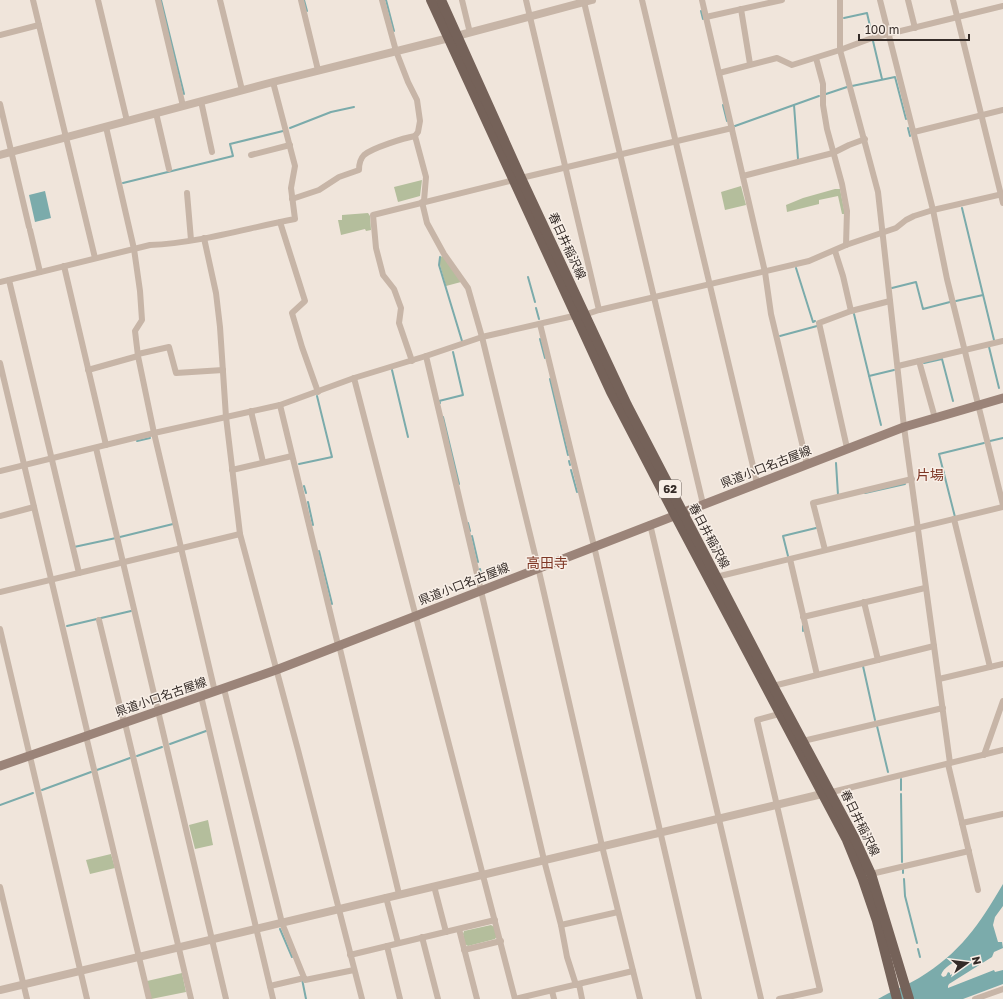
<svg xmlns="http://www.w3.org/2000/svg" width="1003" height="999" font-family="'Golos Text','Noto Sans JP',sans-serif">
<rect width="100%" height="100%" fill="#f0e5db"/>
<g fill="#b4be9c">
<path d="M422,180L420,196L398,202L394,187Z"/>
<path d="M741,186L746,205L725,210L721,192Z"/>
<path d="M835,189H840L845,214H842L838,196L819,200V204L787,212L786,205L803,198Z"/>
<path d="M368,213L370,216L371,230L366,231L365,229L341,235L338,220H342V215Z"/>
<path d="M443,256L461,282L446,286L440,265V257Z"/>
<path d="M208,820L213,845L195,849L189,825Z"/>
<path d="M111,854L115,868L90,874L86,860Z"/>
<path d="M491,925L494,927L497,936L495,939L468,946L465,944L463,934L464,931Z"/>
<path d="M182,973L186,992L151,999L147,981Z"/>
</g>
<g fill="#7babab" fill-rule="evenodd">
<path d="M45,191L51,218L35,222L29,195Z"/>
<path d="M1003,884V906L995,917L993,925L998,942H1002L1003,948L994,952L992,957L949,984L948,986V988L994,970L995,972L1003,970V984L963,999H878C891,991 906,986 919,978C960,953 979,925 1003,884ZM961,960C959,967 958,973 950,975V973L948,972L946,976L943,977L941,975C943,968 954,961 961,960Z"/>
</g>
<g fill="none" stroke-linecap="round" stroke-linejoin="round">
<g stroke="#7babab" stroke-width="2">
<path d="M161,0L184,94"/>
<path d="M304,0L307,11"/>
<path d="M386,0L394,31"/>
<path d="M701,11L703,19"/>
<path d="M844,18L867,13L872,35"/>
<path d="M873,41L882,79"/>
<path d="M852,86L895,77L906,119"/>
<path d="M826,94L847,87"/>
<path d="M723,105L727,121"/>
<path d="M794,105L798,159"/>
<path d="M735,126L819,96"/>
<path d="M290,128L331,112L354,107"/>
<path d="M908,128L910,136"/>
<path d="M123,183L233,156L230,144L283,131"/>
<path d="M962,208L994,340"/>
<path d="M440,257L439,265L462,341"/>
<path d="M796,268L813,322L815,321"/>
<path d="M528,277L535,302"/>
<path d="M892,288L916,282L923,309L950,302"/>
<path d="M956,301L983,295"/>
<path d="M536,308L539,319"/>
<path d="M854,314L881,425"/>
<path d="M780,336L817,326"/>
<path d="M540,339L545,358"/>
<path d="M989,347L999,388"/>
<path d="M924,363L942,359L953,401"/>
<path d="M392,370L408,437"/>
<path d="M869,376L894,370"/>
<path d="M550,379L568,455"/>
<path d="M440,403L439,401L463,395L453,352"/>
<path d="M443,417L459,484"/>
<path d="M137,441L150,438"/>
<path d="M990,441L1003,438"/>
<path d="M569,461L570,465"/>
<path d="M836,463L838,495"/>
<path d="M299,464L332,457L317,396"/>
<path d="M571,470L577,492"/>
<path d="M304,486L306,493"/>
<path d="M865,493L905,484"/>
<path d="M308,502L313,525"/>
<path d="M955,517L939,454L984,443"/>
<path d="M468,523L470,531"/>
<path d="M472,536L478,562"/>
<path d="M120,537L173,524"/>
<path d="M74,547L116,538"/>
<path d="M319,551L332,604"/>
<path d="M788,556L783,536L816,528"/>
<path d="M480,569L482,579"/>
<path d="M67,626L131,611"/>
<path d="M803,626V631"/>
<path d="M863,666L875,720"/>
<path d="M877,726L888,772"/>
<path d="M170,744L206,731"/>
<path d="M137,756L162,747"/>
<path d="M97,770L130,758"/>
<path d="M901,779V790"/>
<path d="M42,790L91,772"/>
<path d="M901,794L902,862"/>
<path d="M0,805L33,793"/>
<path d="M903,870V873"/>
<path d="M904,879L905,896L917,943"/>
<path d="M280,929L292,957"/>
<path d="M918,949L920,957"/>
<path d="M302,979L306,999"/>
</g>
<g stroke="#c7b5a7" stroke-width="6">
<path d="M33,0L95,258"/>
<path d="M98,0L127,121"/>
<path d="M158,0L183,106"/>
<path d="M220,0L242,90"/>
<path d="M301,0L318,70"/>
<path d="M382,0L396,51L408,82L417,100L420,121L418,132L415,136L426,177L424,201"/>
<path d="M462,0L470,33"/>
<path d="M526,0L599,310"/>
<path d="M642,0L757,483"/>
<path d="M702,0L765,272L771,314L807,464"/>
<path d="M840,0V50L878,192L904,427L950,763"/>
<path d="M880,0L933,210L947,279L1003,505"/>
<path d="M908,0L915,28"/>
<path d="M953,0L1003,203"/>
<path d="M584,2L703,504"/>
<path d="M741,9L750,64"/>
<path d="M706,17L782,0"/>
<path d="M0,35L39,25"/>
<path d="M816,58L823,84V105L827,129L842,184L847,211L846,245"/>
<path d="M719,73L777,58L792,65L840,50L872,38L1003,6"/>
<path d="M201,101L212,152"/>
<path d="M0,104L29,227"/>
<path d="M156,113L169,169"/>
<path d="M106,127L134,249L140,291L142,320L135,331L138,356L154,433L215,692"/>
<path d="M914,132L1003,110"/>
<path d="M251,155L290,145"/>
<path d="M743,176L833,153L849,145L865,139"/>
<path d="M521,178L732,128"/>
<path d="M187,193L191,240"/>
<path d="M292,199L319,190L339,177L359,170C359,165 360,159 364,155C372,148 404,138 415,136"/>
<path d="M422,202L427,223L444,254L468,288L482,337L538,567L602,846L640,999"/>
<path d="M280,222L305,301L292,313L302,347L318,392"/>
<path d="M30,230L40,272"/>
<path d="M204,238L216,293L220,327L226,417L240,534L298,750L362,999"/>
<path d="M835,251L843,276L851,311"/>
<path d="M64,266L106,445"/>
<path d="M9,280L79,573"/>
<path d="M0,282L150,245C199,243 247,228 295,219L291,188L295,166L273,82"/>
<path d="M540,324L594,546L699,999"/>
<path d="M138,354L169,347L176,373L223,370"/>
<path d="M426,356L544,860L561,925L618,912"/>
<path d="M412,361L399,323L401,308L394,289L383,275L376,248L373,215L514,180"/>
<path d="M919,361L935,418"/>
<path d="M0,363L88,735"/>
<path d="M898,366L1003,341"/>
<path d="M88,370L138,356"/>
<path d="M354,378L515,999"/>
<path d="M280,405L338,645"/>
<path d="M251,411L263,462"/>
<path d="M96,448L226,999"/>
<path d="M847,448L819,323L851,311L890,301"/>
<path d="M232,470L292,456"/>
<path d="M0,471L154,433L280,405L354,378L426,356L482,337L569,317L584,315L599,310L809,261L846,245L896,228L906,220L914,216L933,210L1003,194"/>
<path d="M0,516L34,507"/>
<path d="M954,519L990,667"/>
<path d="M650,524L761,999"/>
<path d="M825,550L813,503L912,479"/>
<path d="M790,559L817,675"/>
<path d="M716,577L1003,507"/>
<path d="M0,592L240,534"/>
<path d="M864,602L878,660"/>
<path d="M803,617L925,588"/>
<path d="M99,620L124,723"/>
<path d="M0,629L87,999"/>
<path d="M339,645L399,894"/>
<path d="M939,679L1003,664"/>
<path d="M773,686L934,646"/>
<path d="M224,689L282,923L305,980L354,970"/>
<path d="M201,696L273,999"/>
<path d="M779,714L757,720L820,990L779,999"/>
<path d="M125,723L191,999"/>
<path d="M86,736L149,999"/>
<path d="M803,741L943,708"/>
<path d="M984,755L1003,701"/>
<path d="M948,764L978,890"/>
<path d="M828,793L1003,750"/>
<path d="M962,823L1003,814"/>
<path d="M871,874L969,851"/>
<path d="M434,886L446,932"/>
<path d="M0,887L27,999"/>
<path d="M386,897L398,943"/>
<path d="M561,925L567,957L576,985"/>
<path d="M459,929L477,999"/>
<path d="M422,937L438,999"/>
<path d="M387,946L400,999"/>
<path d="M464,950L501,941"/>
<path d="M350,955L495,920"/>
<path d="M579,984L582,999"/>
<path d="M270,986L300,979"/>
<path d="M552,991L554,999"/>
<path d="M515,999L633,971"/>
<path d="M975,999L1003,989"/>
</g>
<g stroke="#c7b5a7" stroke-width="8">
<path d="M0,155L273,82L449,38L592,0"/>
<path d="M0,990L822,794"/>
</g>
<path stroke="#9b8479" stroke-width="9" d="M0,766L276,670L904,427L1003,398"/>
<g stroke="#756259" stroke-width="10">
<path d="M431,0L611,392L675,515L847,840L862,877L877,921L897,999"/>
<path d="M441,0L521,178L627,405L773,686L854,837L871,874L909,999"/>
</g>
</g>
<g text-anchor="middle" stroke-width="3" stroke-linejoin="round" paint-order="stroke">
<rect fill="#f8efe7" stroke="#6f6661" stroke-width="1" x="659" y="480" width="22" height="18" rx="3"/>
<g font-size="11" font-weight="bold" fill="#342b27">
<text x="670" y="493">62</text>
</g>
<g font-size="12" fill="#342b27" stroke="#f8efe7">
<text transform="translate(567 246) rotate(65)" y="4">春日井稲沢線</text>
<text transform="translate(766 467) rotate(-21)" y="4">県道小口名古屋線</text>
<text transform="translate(709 536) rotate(62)" y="4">春日井稲沢線</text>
<text transform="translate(464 584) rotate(-21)" y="4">県道小口名古屋線</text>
<text transform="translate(161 697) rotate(-19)" y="4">県道小口名古屋線</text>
<text transform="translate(860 823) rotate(64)" y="4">春日井稲沢線</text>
</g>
<g font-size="14" fill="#7e3725" stroke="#f8efe7">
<text x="930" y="480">片場</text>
<text x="547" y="568">高田寺</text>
</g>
</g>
<g transform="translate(967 963) rotate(76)" stroke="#f8efe7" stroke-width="3" paint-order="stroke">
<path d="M0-3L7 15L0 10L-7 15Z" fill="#342b27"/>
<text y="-6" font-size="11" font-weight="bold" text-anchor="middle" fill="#342b27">N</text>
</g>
<path d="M859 34v6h110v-6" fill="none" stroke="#342b27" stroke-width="2"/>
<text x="865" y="34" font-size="12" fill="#342b27" stroke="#f8efe7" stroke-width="3" paint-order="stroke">100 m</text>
</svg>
